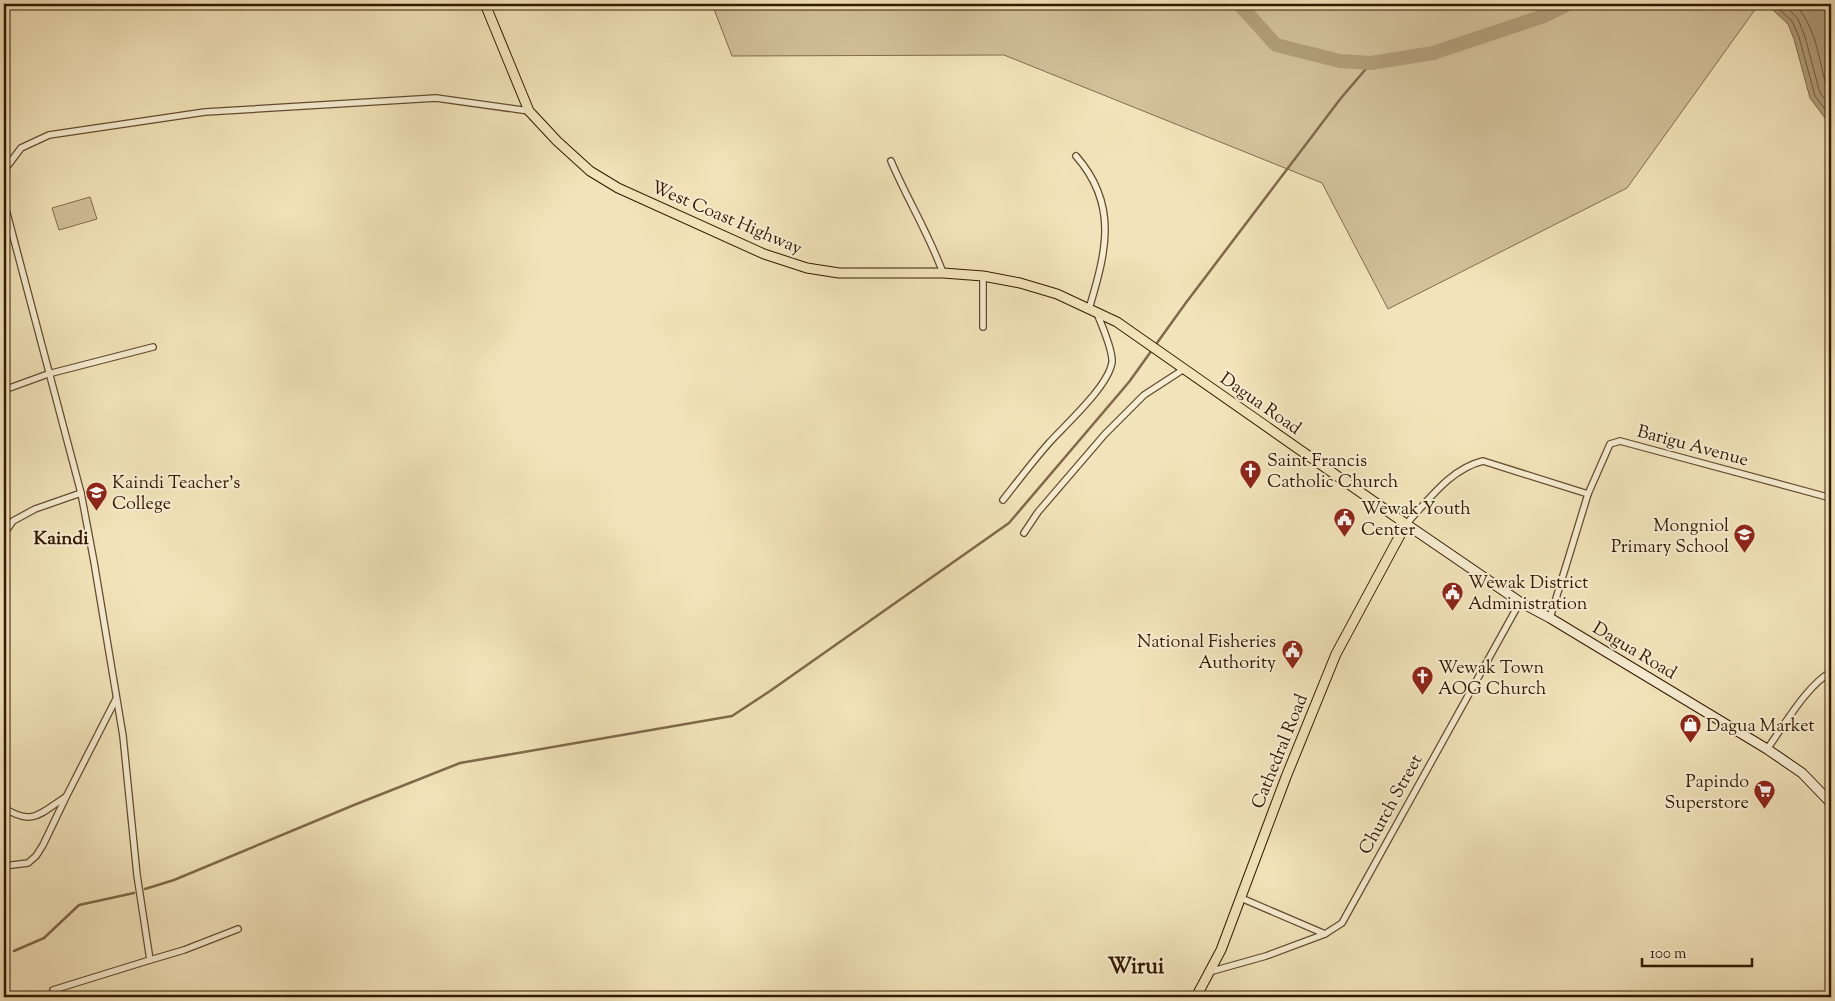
<svg xmlns="http://www.w3.org/2000/svg" width="1835" height="1001" font-family="'Sorts Mill Goudy',serif">
<rect width="100%" height="100%" fill="#f2e4ba"/>
<filter id="stains"><feTurbulence type="fractalNoise" baseFrequency=".004" numOctaves="4"/><feColorMatrix values="0 0 0 0 .2 0 0 0 0 .09 0 0 0 0 .02 0 0 0 .5 -.17"/></filter>
<radialGradient id="worn" r=".72"><stop offset=".6" stop-color="#630" stop-opacity="0"/><stop offset="1" stop-color="#630" stop-opacity=".3"/></radialGradient>
<g fill="#d2c19b" stroke="#826d4e">
<path d="M712,4H1759L1627,188L1388,309L1322,183L1004,55L732,56Z"/>
<path d="M90,197L97,219L59,230L52,208Z"/>
</g>
<path fill="#b19f7b" stroke="#7f694a" d="M1773,4H1831V126L1810,98L1794,39L1788,24L1774,11Z"/>
<g fill="none" stroke-linecap="round" stroke-linejoin="round">
<g stroke="#725c3e" stroke-width="1">
<path d="M1778,4L1779,9L1792,21L1799,37L1815,96L1831,117"/>
<path d="M1784,4L1798,19L1805,37L1820,93L1831,107"/>
<path d="M1794,4C1816,24 1819,61 1827,89L1831,95"/>
</g>
<g stroke="#7f694a" stroke-width="2.5">
<path d="M145,889L174,880L354,805L460,763L732,716L770,691L1009,523L1129,382L1185,304L1341,98L1371,63"/>
<path d="M14,951L44,938L79,905L134,893"/>
</g>
<path stroke="#b19f7b" stroke-width="14" d="M1239,4L1276,45L1340,61L1371,63L1433,53L1544,16L1568,4"/>
<defs>
<g id="street">
<path d="M1076,156C1119,205 1106,252 1089,309"/>
<path d="M891,161C907,199 929,234 943,273"/>
<path d="M4,180L6,168L21,148L49,135L205,112L436,98L529,111"/>
<path d="M4,202L81,493L94,562L123,736L137,875L150,960L53,990"/>
<path d="M983,276V327"/>
<path d="M4,390L48,374L153,347"/>
<path d="M1003,500C1018,481 1033,461 1049,443C1065,425 1109,386 1112,362C1113,350 1101,323 1096,311"/>
<path d="M1406,524C1429,500 1450,469 1483,461L1588,494"/>
<path d="M1024,533L1038,512L1105,434L1144,395L1184,369"/>
<path d="M4,534L13,521L35,509L81,493"/>
<path d="M1550,618L1588,494L1610,444L1620,441L1831,498"/>
<path d="M1767,749C1784,726 1807,685 1831,672"/>
<path d="M4,808C32,826 40,814 64,798"/>
<path d="M4,866L28,863L36,856L43,845L66,797L116,699"/>
<path d="M1241,898L1325,934L1342,923L1520,602"/>
<path d="M150,960L184,950L238,929"/>
<path d="M1209,972L1266,956L1325,934"/>
</g>
<path id="secondary" d="M1406,524L1520,602L1550,618L1767,749L1802,773L1831,803"/>
<path id="primary" d="M485,4L529,111L557,141L590,171L618,188L764,254L807,268L839,273H943L983,276L1020,283L1057,294L1117,322L1406,524L1336,654L1286,777L1221,950L1196,997"/>
</defs>
<use href="#street" stroke="#634c2f" stroke-width="8"/>
<use href="#secondary" stroke="#331901" stroke-width="11"/>
<use href="#primary" stroke="#331901" stroke-width="11"/>
<use href="#street" stroke="#f7edd2" stroke-width="5.5"/>
<use href="#secondary" stroke="#f7edd2" stroke-width="9"/>
<use href="#primary" stroke="#f2e4ba" stroke-width="9"/>
</g>
<defs>
<symbol id="church-pin" viewBox="-11 -11 22 30"><path d="M0 17L-7.5 6A9.5 9.5 0 1 1 7.5 6Z" fill="#8f2418" stroke="#f7edd2"/><path d="M-1.2-6h2.4v3.5h3.3v2.4h-3.3V6h-2.4V-.1h-3.3v-2.4h3.3Z" fill="#fff"/></symbol>
<symbol id="university-pin" viewBox="-11 -11 22 30"><path d="M0 17L-7.5 6A9.5 9.5 0 1 1 7.5 6Z" fill="#8f2418" stroke="#f7edd2"/><path d="M0-5L7-2L0 1L-7-2ZM-4 1L0 2.5L4 1V4Q0 6-4 4Z" fill="#fff"/></symbol>
<symbol id="civic-pin" viewBox="-11 -11 22 30"><path d="M0 17L-7.5 6A9.5 9.5 0 1 1 7.5 6Z" fill="#8f2418" stroke="#f7edd2"/><path d="M-.6-6.5H3V-4.5H.6V-3L4-1V1h2V6H-6V1h2V-1L-.6-3ZM-1.2 2.5V6h2.4V2.5Z" fill="#fff"/></symbol>
<symbol id="school-pin" viewBox="-11 -11 22 30"><path d="M0 17L-7.5 6A9.5 9.5 0 1 1 7.5 6Z" fill="#8f2418" stroke="#f7edd2"/><path d="M0-5L7-2L0 1L-7-2ZM-4 1L0 2.5L4 1V4Q0 6-4 4Z" fill="#fff"/></symbol>
<symbol id="shop-pin" viewBox="-11 -11 22 30"><path d="M0 17L-7.5 6A9.5 9.5 0 1 1 7.5 6Z" fill="#8f2418" stroke="#f7edd2"/><path d="M-5-2.5h2.3a2.7 3.5 0 0 1 5.4 0H5L5.5 6h-11ZM-1.5-2.5h3a1.5 2.3 0 0 0-3 0Z" fill="#fff"/></symbol>
<symbol id="supermarket-pin" viewBox="-11 -11 22 30"><path d="M0 17L-7.5 6A9.5 9.5 0 1 1 7.5 6Z" fill="#8f2418" stroke="#f7edd2"/><path d="M-6-5.5h2.5l.6 2H6L4.5 2H-2.5L-4.4-4H-6ZM-1.5 3.2a1.3 1.3 0 1 0 .1 0ZM3 3.2a1.3 1.3 0 1 0 .1 0Z" fill="#fff"/></symbol>
</defs>
<g fill-rule="evenodd">
<use href="#church-pin" x="1238" y="458" width="25" height="34"/>
<use href="#university-pin" x="84" y="480" width="25" height="34"/>
<use href="#civic-pin" x="1332" y="506" width="25" height="34"/>
<use href="#school-pin" x="1732" y="522" width="25" height="34"/>
<use href="#civic-pin" x="1440" y="580" width="25" height="34"/>
<use href="#civic-pin" x="1280" y="638" width="25" height="34"/>
<use href="#church-pin" x="1410" y="664" width="25" height="34"/>
<use href="#shop-pin" x="1678" y="712" width="25" height="34"/>
<use href="#supermarket-pin" x="1752" y="778" width="25" height="34"/>
</g>
<g text-anchor="middle" stroke-width="4" stroke-linejoin="round" paint-order="stroke">
<g font-size="18" fill="#331901" stroke="#f7edd2">
<text transform="translate(727 217) rotate(23)" y="6">West Coast Highway</text>
<text transform="translate(1261 403) rotate(35)" y="6">Dagua Road</text>
<text transform="translate(1693 445) rotate(15)" y="6">Barigu Avenue</text>
<text transform="translate(1635 650) rotate(31)" y="6">Dagua Road</text>
<text transform="translate(1279 751) rotate(-68)" y="6">Cathedral Road</text>
<text transform="translate(1390 804) rotate(-61)" y="6">Church Street</text>
</g>
<g font-size="18" fill="#331901" stroke="#f7edd2" text-anchor="start">
<text x="1267" y="466">Saint Francis<tspan x="1267" dy="21">Catholic Church</tspan></text>
<text x="112" y="488">Kaindi Teacher's<tspan x="112" dy="21">College</tspan></text>
<text x="1361" y="514">Wewak Youth<tspan x="1361" dy="21">Center</tspan></text>
<text x="1729" y="531" text-anchor="end">Mongniol<tspan x="1729" dy="21">Primary School</tspan></text>
<text x="1468" y="588">Wewak District<tspan x="1468" dy="21">Administration</tspan></text>
<text x="1276" y="647" text-anchor="end">National Fisheries<tspan x="1276" dy="21">Authority</tspan></text>
<text x="1438" y="673">Wewak Town<tspan x="1438" dy="21">AOG Church</tspan></text>
<text x="1706" y="731">Dagua Market</text>
<text x="1749" y="787" text-anchor="end">Papindo<tspan x="1749" dy="21">Superstore</tspan></text>
</g>
<g font-size="19" font-weight="bold" fill="#331901" stroke="#f7edd2">
<text x="61" y="544">Kaindi</text>
</g>
<g font-size="22" font-weight="bold" fill="#331901" stroke="#f7edd2">
<text x="1136" y="973">Wirui</text>
</g>
</g>
<rect width="1835" height="1001" fill="none" stroke="#f2e4ba" stroke-width="20"/>
<rect x="5" y="5" width="1825" height="991" fill="none" stroke="#331901" stroke-width="2.5"/>
<rect x="10" y="10" width="1815" height="981" fill="none" stroke="#331901"/>
<path d="M1642 958v8h110v-8" fill="none" stroke="#331901" stroke-width="2.5"/>
<text x="1650" y="958" font-size="15" fill="#331901" stroke="#f7edd2" stroke-width="4" paint-order="stroke">100 m</text>
<rect width="100%" height="100%" filter="url(#stains)"/>
<rect width="100%" height="100%" fill="url(#worn)"/>
</svg>
